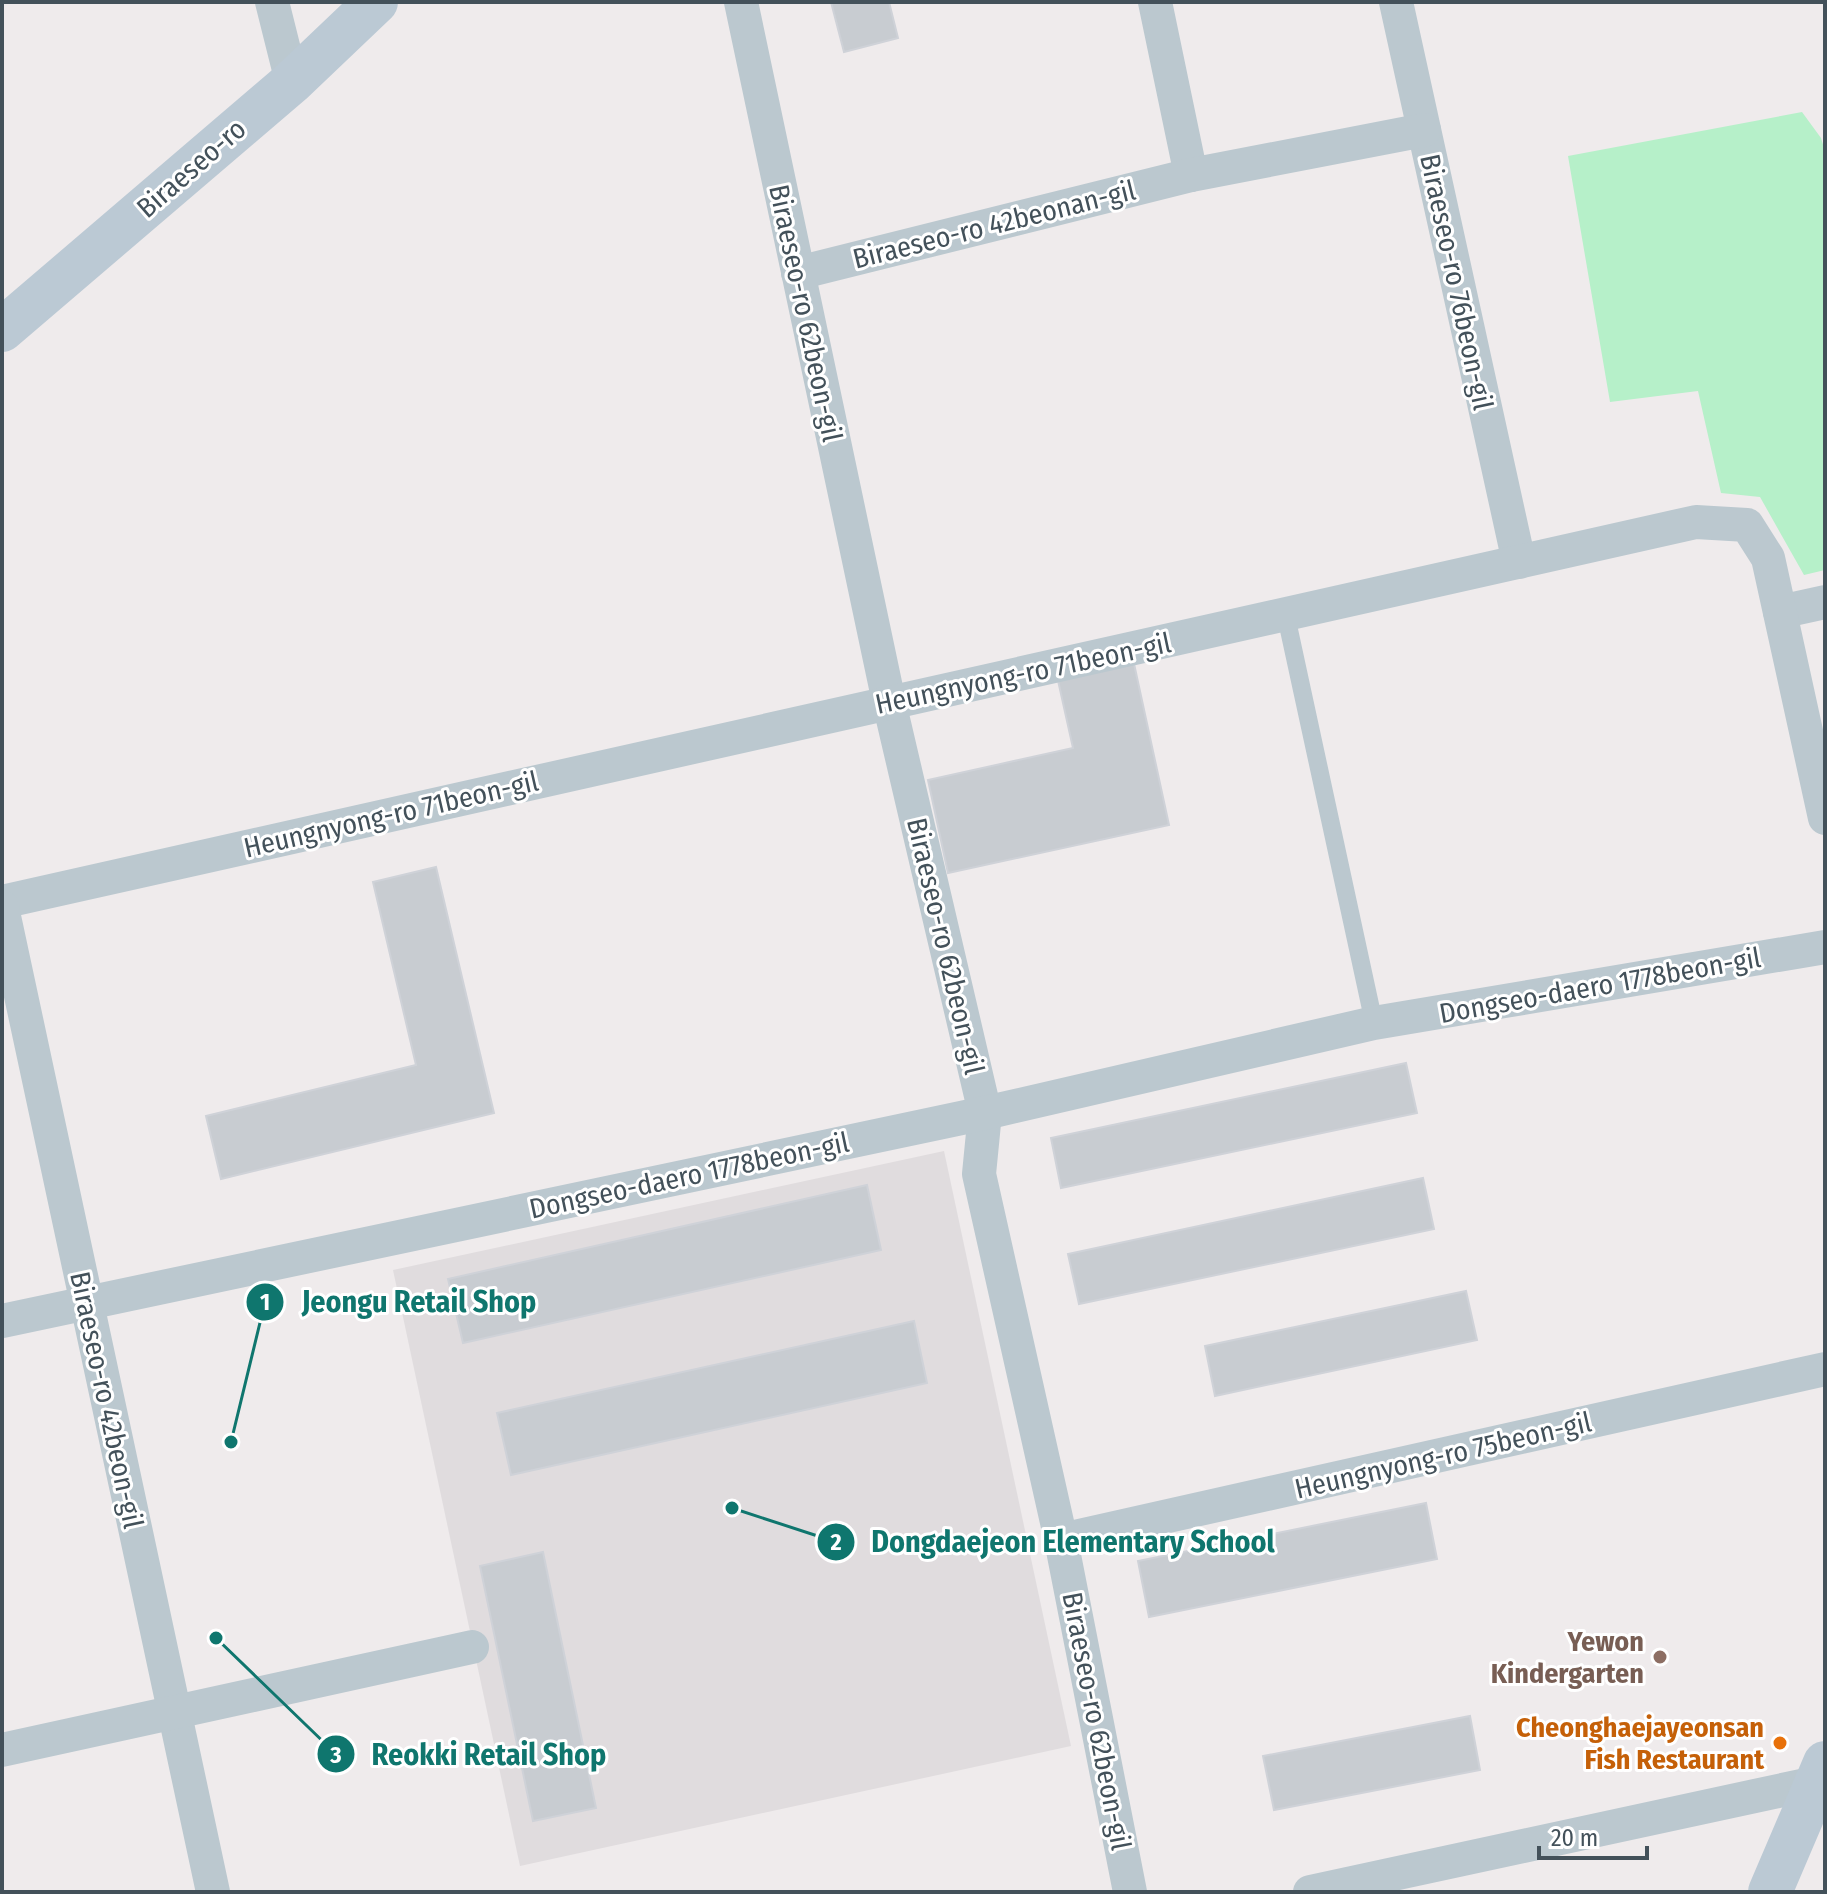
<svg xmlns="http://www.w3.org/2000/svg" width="1827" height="1894" font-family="'Fira Sans Condensed',sans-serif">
<rect width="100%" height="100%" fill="#efebec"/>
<path fill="#e0dcde" d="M944,1151L1071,1746L520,1866L393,1270Z"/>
<path fill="#b6f0c9" d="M1802,112L1821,138L1825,151V570L1804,575L1760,497L1721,493L1698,391L1610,402L1568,156Z"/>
<g fill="#c8ccd1" stroke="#cfd2d8" stroke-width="2">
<path d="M831,2H889L898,38L844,52Z"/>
<path d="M1133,659L1169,825L948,873L928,780L1073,748L1057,676Z"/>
<path d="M436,867L494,1113L221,1179L206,1116L416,1065L373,882Z"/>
<path d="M1406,1063L1417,1113L1061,1188L1051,1138Z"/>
<path d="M1423,1178L1434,1229L1079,1304L1068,1254Z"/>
<path d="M867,1185L881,1250L463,1343L448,1279Z"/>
<path d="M1466,1291L1477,1340L1215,1396L1205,1346Z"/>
<path d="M914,1321L927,1383L511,1475L497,1413Z"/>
<path d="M1426,1503L1437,1559L1149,1617L1138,1561Z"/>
<path d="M543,1552L596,1808L533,1821L480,1566Z"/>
<path d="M1470,1716L1480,1770L1274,1810L1263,1756Z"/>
</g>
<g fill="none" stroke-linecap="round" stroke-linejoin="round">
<path stroke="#bbc8cf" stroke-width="18" d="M1286,616L1374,1023"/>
<g stroke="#bbc8cf" stroke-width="34">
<path d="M272,2L292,82"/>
<path d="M741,2L889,702L985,1113L979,1174L1061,1540L1130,1892"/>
<path d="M1155,2L1191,175"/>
<path d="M1396,2L1519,562"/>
<path d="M798,273L1191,175L1424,130"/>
<path d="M1780,612L1825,602"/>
<path d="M2,902L1696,522L1747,525L1768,558L1825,818"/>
<path d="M2,907L213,1892"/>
<path d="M2,1321L985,1113L1374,1023L1825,947"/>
<path d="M1061,1540L1825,1369"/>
<path d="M2,1750L472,1647"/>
<path d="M1310,1892L1815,1783"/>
</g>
<g stroke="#bbc9d4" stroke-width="44">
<path d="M2,330L292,82L376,2"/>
<path d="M1770,1892L1825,1763"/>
</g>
</g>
<circle fill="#8d6e63" stroke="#fff" stroke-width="3" cx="1660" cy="1657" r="8"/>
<circle fill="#e8710a" stroke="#fff" stroke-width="3" cx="1780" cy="1743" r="8"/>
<g text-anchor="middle" stroke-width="6" stroke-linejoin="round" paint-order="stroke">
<g font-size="28" fill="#43515a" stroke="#fff">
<text transform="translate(191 168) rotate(-41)" y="10">Biraeseo-ro</text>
<text transform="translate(994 224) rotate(-14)" y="10">Biraeseo-ro 42beonan-gil</text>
<text transform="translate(1457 282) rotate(78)" y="10">Biraeseo-ro 76beon-gil</text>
<text transform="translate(806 313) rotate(78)" y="10">Biraeseo-ro 62beon-gil</text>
<text transform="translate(1023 673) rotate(-12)" y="10">Heungnyong-ro 71beon-gil</text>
<text transform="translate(391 814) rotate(-13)" y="10">Heungnyong-ro 71beon-gil</text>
<text transform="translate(946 946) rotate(77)" y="10">Biraeseo-ro 62beon-gil</text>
<text transform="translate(1600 985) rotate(-10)" y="10">Dongseo-daero 1778beon-gil</text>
<text transform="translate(689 1175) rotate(-12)" y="10">Dongseo-daero 1778beon-gil</text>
<text transform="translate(107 1400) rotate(78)" y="10">Biraeseo-ro 42beon-gil</text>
<text transform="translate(1443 1455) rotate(-13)" y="10">Heungnyong-ro 75beon-gil</text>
<text transform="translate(1097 1721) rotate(79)" y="10">Biraeseo-ro 62beon-gil</text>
</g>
<g font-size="28" font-weight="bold" fill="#785e54" stroke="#fff" text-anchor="end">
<text x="1644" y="1651">Yewon<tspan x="1644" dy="32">Kindergarten</tspan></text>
</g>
<g font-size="28" font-weight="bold" fill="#c56008" stroke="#fff" text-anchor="end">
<text x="1764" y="1737">Cheonghaejayeonsan<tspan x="1764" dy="32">Fish Restaurant</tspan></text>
</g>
</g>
<path fill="none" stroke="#0f766e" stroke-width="3" d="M231 1442L265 1302M732 1508L836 1542M216 1638L336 1754"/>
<g fill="#0f766e" stroke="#fff" stroke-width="3">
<circle cx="231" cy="1442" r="8"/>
<circle cx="732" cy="1508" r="8"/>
<circle cx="216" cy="1638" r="8"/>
<circle cx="265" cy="1302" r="20"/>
<circle cx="836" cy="1542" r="20"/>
<circle cx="336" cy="1754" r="20"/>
</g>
<g font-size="24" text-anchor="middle" font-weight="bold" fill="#fff">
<text x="265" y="1310">1</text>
<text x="836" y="1550">2</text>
<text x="336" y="1763">3</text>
</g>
<g font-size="30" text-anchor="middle" font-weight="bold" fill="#0f766e" stroke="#fff" stroke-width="6" stroke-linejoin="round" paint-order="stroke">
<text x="419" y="1312">Jeongu Retail Shop</text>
<text x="1073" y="1552">Dongdaejeon Elementary School</text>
<text x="489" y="1765">Reokki Retail Shop</text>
</g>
<rect width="1827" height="1894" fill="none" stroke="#43515a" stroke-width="8"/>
<path d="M1539 1846v12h108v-12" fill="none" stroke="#43515a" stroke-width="4"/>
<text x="1551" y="1846" font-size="24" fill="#43515a" stroke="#ffffff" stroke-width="6" paint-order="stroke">20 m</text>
</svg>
